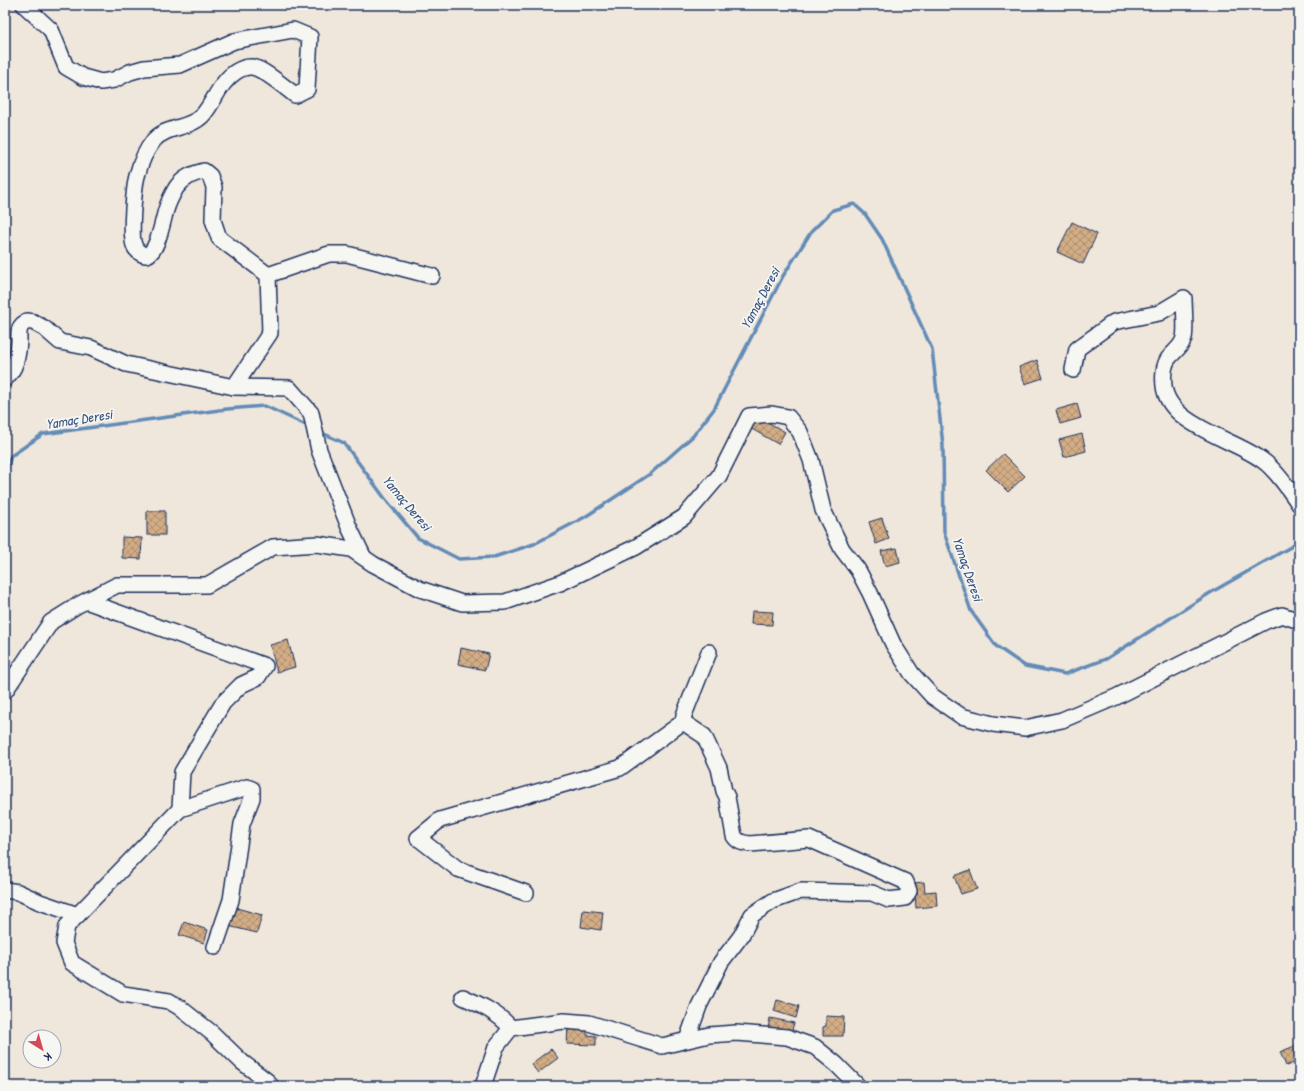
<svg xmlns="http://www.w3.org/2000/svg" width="1304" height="1091" font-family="'Patrick Hand',sans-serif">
<defs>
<pattern id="building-cross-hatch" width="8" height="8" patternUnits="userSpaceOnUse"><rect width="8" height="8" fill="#d3ad85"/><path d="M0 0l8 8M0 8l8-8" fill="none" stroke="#aa8d70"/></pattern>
</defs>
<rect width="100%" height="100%" fill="#efe7dc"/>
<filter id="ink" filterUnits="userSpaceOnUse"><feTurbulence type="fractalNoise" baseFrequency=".025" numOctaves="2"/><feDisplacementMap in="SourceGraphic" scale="8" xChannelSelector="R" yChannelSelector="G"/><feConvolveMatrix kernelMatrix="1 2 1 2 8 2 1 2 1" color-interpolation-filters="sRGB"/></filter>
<g filter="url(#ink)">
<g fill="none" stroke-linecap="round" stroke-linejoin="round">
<g stroke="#648bb7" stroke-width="3.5">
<path d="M320,432L344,443L386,500L418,538L459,559L494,557L534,544L585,517L650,474L693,436L714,409L783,276L811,232L833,210L854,204L865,214L882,239L932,349L943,445L944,532L971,611L996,646L1025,666L1065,674L1106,659L1210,593L1294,545L1299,541"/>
<path d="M5,471L11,456L43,434L227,409L265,406L310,427"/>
</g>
</g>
<g fill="url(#building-cross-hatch)" stroke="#1b2f5e">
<path d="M1072,222L1097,234L1083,264L1057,252Z"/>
<path d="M1037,360L1043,378L1025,384L1019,367Z"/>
<path d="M1077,404L1081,418L1060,424L1056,410Z"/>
<path d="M757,416L785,432L778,444L750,428Z"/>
<path d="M1082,434L1086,451L1064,457L1059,440Z"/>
<path d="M1003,454L1025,476L1008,492L986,470Z"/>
<rect x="147" y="511" width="18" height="24"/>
<path d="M882,518L889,539L876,544L869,522Z"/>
<path d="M122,537L142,538L141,559L122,558Z"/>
<path d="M897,548L900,562L885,566L881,551Z"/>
<path d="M752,611L773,612L772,625L751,624Z"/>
<path d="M288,640L295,667L277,672L270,645Z"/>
<path d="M461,648L489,654L485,670L458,664Z"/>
<path d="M970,870L977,889L961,894L954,876Z"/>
<path d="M924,882L925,892L936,891L937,906L916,908L914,883Z"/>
<path d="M233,907L262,915L257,933L228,926Z"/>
<path d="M583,910L603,912L601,930L581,927Z"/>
<path d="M184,922L208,930L204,943L179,935Z"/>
<path d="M777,1000L799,1006L796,1018L774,1011Z"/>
<path d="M826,1016L844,1017L843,1036H823V1027L826,1026Z"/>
<path d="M770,1018L794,1023L791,1033L768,1028Z"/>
<path d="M568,1026H587V1035L596,1036V1045L567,1044Z"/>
<path d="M1297,1045L1299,1050V1061L1286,1066L1280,1052Z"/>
<path d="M551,1049L558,1058L538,1073L531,1064Z"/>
</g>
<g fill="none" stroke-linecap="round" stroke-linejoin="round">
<defs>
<g id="minor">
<path d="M24,5L51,30L66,67L83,77L101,82L114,80L130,72L144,68L180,65L234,41L293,30L310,37L307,89L295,95C286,88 262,68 252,67C241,66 230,75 224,83C216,93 211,106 202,116C189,129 166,126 154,140C146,150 140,164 137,176C134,187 130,235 134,245C135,249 140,254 145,255C157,256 163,219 166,210C168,203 172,195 176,188C183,178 192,174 204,171L210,176L214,187L213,220L219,238L268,275"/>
<path d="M268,275L329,254H347L432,276"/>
<path d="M1073,370L1077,349L1114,322L1159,313L1184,298C1184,308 1186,329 1184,338C1182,347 1173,352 1168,359C1163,367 1163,377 1164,386C1168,425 1234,439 1262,460C1274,468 1291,492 1299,504"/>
<path d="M5,379C16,369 18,356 19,341C19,336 18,329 22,325C23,324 25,323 27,321L33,322L44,328L60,342L91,348L126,364L234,387L289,388L311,413L319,450L349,527L363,556"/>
<path d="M234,387L270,333L268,275"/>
<path d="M86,601L265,666L258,677L241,685L223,703L182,772L180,809"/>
<path d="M5,691L51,622L78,605L117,585H207L273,547L317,544L351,549L373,564L420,589L462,603L505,602L560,583L636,547L684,517L719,476L749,416L772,414L788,417L800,432L811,460L823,510L842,549L858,570L870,593L893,644L912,674L932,696L961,716L993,724L1025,728L1062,720L1116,697L1266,621L1282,615L1299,621"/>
<path d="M683,722L704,736L719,768L724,791L727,797L734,836C738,842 742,843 750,844L809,839L906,882L909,891L905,898L889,900L872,893L801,891L773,901L752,915L741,936L721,962L699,1006L687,1040"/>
<path d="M683,722L684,715L709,652"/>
<path d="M5,890L18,892L40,902L78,915"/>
<path d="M526,893L458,869L418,838L440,820L620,768L683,722"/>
<path d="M215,947L231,900L242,824L252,798V789L247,787L180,809L67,926L64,943L72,963L123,994L169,1001L179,1007L212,1033L242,1062L267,1081L271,1086"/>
<path d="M463,997C481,1005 498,1013 511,1028"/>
<path d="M483,1086L496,1047L511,1028L564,1021L589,1023L662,1046L709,1035L736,1033L787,1037L815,1047L836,1064L858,1086"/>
</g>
</defs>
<use href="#minor" stroke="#1b2f5e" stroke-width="18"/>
<use href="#minor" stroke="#f6f6f2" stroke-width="15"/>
</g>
</g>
<g text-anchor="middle" stroke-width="3.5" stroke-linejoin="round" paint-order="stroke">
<g font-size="14" font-style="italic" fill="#3a5583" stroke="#f6f6f2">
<text transform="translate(760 298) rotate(-62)" y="5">Yamaç Deresi</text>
<text transform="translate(79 419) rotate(-9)" y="5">Yamaç Deresi</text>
<text transform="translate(407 503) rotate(50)" y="5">Yamaç Deresi</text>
<text transform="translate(968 569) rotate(71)" y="5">Yamaç Deresi</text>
</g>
</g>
<rect width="1304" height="1091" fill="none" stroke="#f6f6f2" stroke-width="20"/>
<rect x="10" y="10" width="1284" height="1071" fill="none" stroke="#1b2f5e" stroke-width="1.5" filter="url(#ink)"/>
<g transform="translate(42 1049) rotate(143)"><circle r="19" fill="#f6f6f2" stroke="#9ea6b7"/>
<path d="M0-3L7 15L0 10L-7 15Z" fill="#d1495b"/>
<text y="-6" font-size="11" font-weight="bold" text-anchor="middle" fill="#1b2f5e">K</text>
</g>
</svg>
